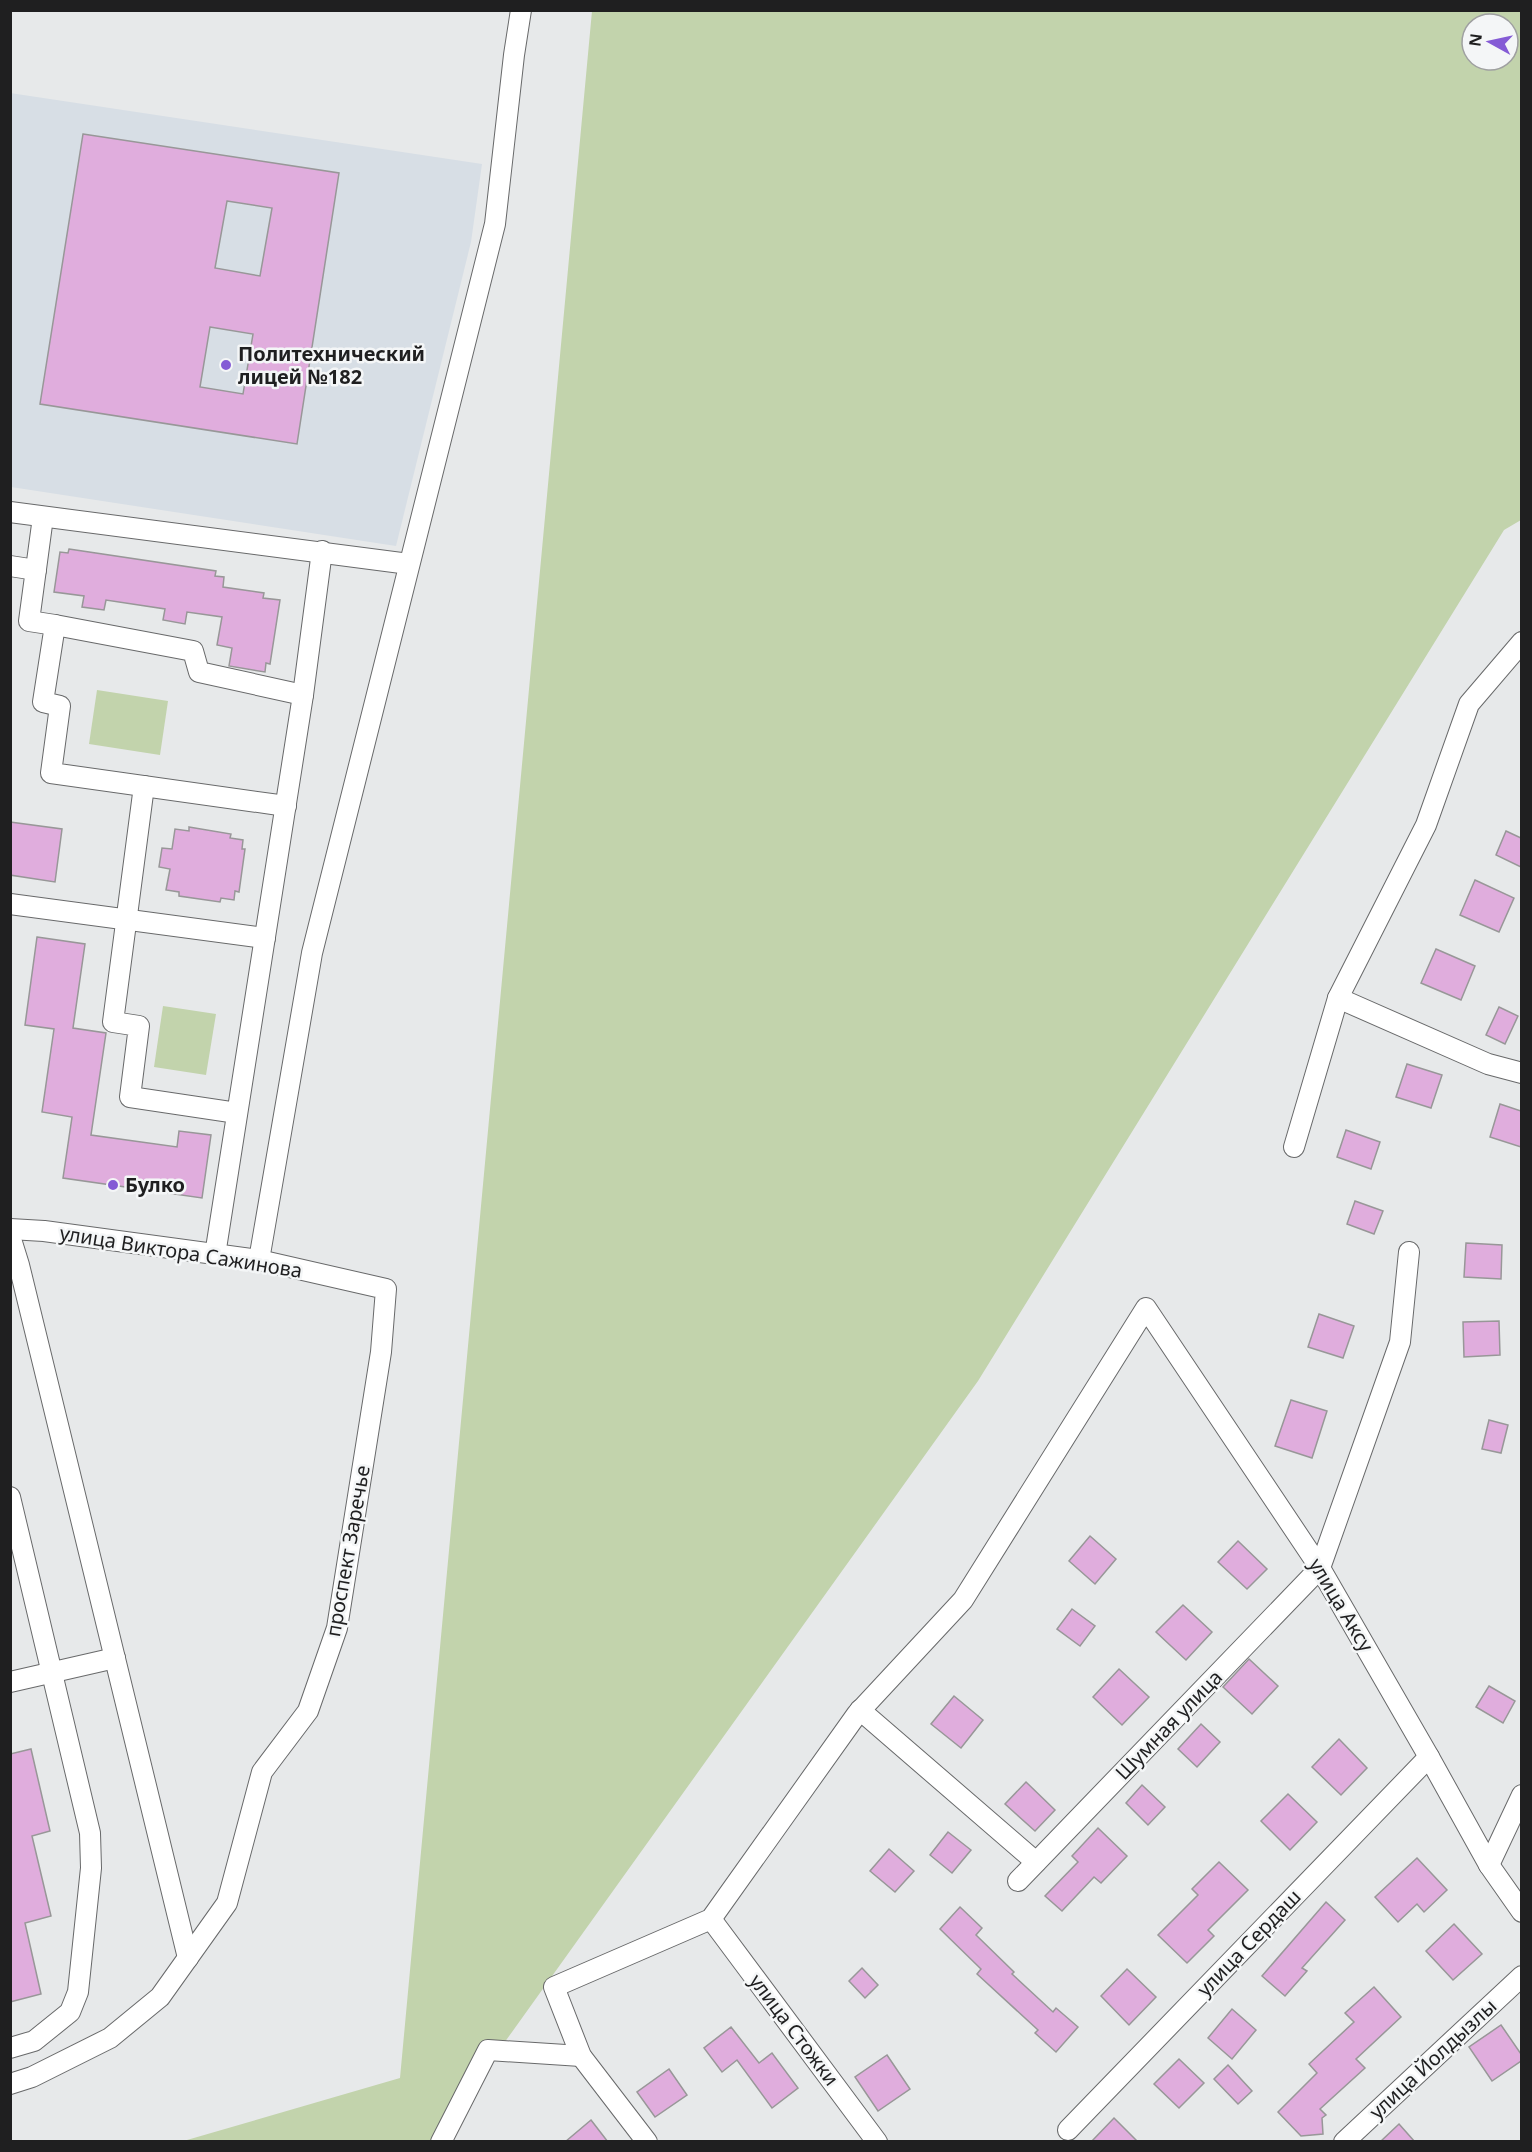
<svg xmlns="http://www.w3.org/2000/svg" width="1532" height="2152" font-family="'Noto Sans',sans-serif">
<rect width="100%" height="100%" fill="#e7e9ea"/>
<path fill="#d7dee5" d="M10,93L482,164L471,242L396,546L11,487Z"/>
<g fill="#c2d3ac" fill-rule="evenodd">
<path d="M592,11H1521V520L1504,530L978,1381L434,2141L180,2142L400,2078ZM1472,24H1508V60H1472Z"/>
<path d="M97,690L168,701L160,755L89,744Z"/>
<path d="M163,1006L216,1014L206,1075L154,1067Z"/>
</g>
<g fill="#e0addd" stroke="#989798" stroke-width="1.5" fill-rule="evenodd">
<path d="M83,134L339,173L297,444L40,404ZM227,201L272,208L260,276L215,268ZM210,327L253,334L243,394L200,387Z"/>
<path d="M69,549L216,571L215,576L224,577L223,587L264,593L263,598L280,600L270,664L266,663L265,672L229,666L232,648L217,645L222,617L187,612L185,624L163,620L165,609L106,600L104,610L82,607L84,596L54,592L60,552L68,553Z"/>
<path d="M10,822L62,829L55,882L10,875Z"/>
<path d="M189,827L231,834L230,838L243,840L242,849H245L239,892L235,891L234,900L221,898L220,902L179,896V892L166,890L170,869L159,867L162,848L172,849L175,829L189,831Z"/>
<path d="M1506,831L1521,838V867L1496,855Z"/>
<path d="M1475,880L1514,898L1499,932L1460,915Z"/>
<path d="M37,937L85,944L73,1028L106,1033L91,1135L177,1147L179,1131L211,1135L202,1198L63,1178L72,1117L42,1112L54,1029L25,1025Z"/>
<path d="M1436,949L1475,966L1461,1000L1421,983Z"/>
<path d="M1499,1007L1518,1016L1505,1044L1486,1035Z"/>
<path d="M1407,1064L1442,1075L1431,1108L1396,1097Z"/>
<path d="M1500,1104L1521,1111V1147L1490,1137Z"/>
<path d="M1346,1130L1380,1142L1371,1169L1337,1157Z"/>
<path d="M1355,1201L1383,1211L1374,1234L1347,1224Z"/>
<path d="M1466,1243L1502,1245L1501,1279L1464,1277Z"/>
<path d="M1319,1314L1354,1326L1343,1358L1308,1347Z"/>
<path d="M1499,1321L1500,1355L1464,1357L1463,1322Z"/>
<path d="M1291,1400L1327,1411L1312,1458L1275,1446Z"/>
<path d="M1489,1420L1508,1425L1501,1453L1482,1449Z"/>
<path d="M1090,1536L1116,1559L1095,1584L1069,1561Z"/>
<path d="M1238,1541L1267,1569L1247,1589L1218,1562Z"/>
<path d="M1183,1605L1212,1632L1186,1660L1156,1632Z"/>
<path d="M1072,1609L1095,1626L1080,1646L1057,1629Z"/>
<path d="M1249,1659L1278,1686L1252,1714L1223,1687Z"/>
<path d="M1119,1669L1149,1697L1122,1725L1093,1697Z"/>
<path d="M1489,1686L1515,1701L1503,1723L1476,1707Z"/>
<path d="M954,1696L983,1720L961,1748L931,1724Z"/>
<path d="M1201,1724L1220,1742L1197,1767L1178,1749Z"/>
<path d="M1339,1739L1367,1768L1341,1795L1312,1767Z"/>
<path d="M31,1749L50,1831L32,1836L51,1916L25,1923L41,1994L10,2002V1754Z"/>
<path d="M1026,1782L1055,1810L1035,1831L1005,1804Z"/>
<path d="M1142,1785L1165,1807L1148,1825L1126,1803Z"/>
<path d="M1288,1794L1317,1822L1290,1850L1261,1821Z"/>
<path d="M1098,1828L1127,1856L1101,1883L1094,1877L1062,1911L1045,1896L1078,1862L1072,1856Z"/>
<path d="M948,1832L971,1850L952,1873L930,1855Z"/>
<path d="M889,1849L914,1871L895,1892L870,1871Z"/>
<path d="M1417,1858L1447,1890L1424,1912L1417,1904L1398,1922L1375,1897Z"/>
<path d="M1219,1862L1248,1890L1208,1930L1214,1936L1187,1963L1158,1935L1198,1895L1192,1889Z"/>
<path d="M1326,1902L1345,1920L1302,1968L1307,1971L1285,1996L1262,1976Z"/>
<path d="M960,1907L982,1928L976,1935L1014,1972L1012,1974L1053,2012L1056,2008L1078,2027L1056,2052L1035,2033L1038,2030L977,1974L981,1969L940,1929Z"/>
<path d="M1454,1924L1482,1954L1453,1980L1426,1951Z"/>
<path d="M862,1968L878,1985L865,1998L849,1981Z"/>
<path d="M1127,1969L1156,1997L1129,2025L1101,1996Z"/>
<path d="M1374,1987L1401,2017L1356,2059L1365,2068L1320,2109L1326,2115L1322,2118L1323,2134L1301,2136L1278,2112L1317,2073L1309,2064L1354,2022L1345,2013Z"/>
<path d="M1232,2009L1256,2030L1232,2059L1208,2038Z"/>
<path d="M1501,2025L1521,2054V2061L1492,2081L1469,2047Z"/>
<path d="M731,2027L759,2063L772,2053L798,2088L772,2108L737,2060L722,2072L704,2048Z"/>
<path d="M887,2055L910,2089L878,2111L855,2077Z"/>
<path d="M1179,2059L1204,2083L1179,2108L1154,2084Z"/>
<path d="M1228,2065L1252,2091L1238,2104L1214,2079Z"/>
<path d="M669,2069L687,2095L655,2117L637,2092Z"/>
<path d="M1114,2118L1138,2142H1091Z"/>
<path d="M591,2120L608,2142H565Z"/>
<path d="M1399,2124L1415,2142H1380Z"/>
</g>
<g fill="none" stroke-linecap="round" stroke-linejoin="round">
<defs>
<g id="minor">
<path d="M10,512L409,564"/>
<path d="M43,517L29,621L55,625L43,702L60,706L51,773L286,806"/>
<path d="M10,566L36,570"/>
<path d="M55,625L193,651L199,672L303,695"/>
<path d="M144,786L113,1022L139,1026L130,1097L237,1113"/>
<path d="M10,904L265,938"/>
<path d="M1338,998L1488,1064L1522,1073"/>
<path d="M1294,1147L1338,998L1426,825L1469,704L1522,642"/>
<path d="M10,1229L44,1231L259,1260L386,1289L381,1352L337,1628L308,1711L262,1772L227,1903L160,1997L110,2038L32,2077L10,2084"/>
<path d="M10,1236L19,1265L188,1958"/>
<path d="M215,1255L303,695L322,551"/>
<path d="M259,1260L312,953L495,224L514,55L521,10"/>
<path d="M10,1497L90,1833L91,1868L78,1992L70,2012L34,2041L10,2048"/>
<path d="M10,1682L115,1658"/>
<path d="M860,1710L1036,1862"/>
<path d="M1489,1865L1522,1795"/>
<path d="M1018,1881L1320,1568L1400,1342L1409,1252"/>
<path d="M711,1919L877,2142"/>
<path d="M1068,2130L1429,1757"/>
<path d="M441,2142L488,2050L581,2056"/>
<path d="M647,2142L581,2056L554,1987L711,1919L857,1714L963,1600L1146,1308L1320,1568L1429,1757L1489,1865L1522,1912"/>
<path d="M1344,2142L1522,1976"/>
</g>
</defs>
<use href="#minor" stroke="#68696a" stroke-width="22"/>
<use href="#minor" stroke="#fff" stroke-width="20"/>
</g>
<g fill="#845bd5" stroke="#f4f6f7" stroke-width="2">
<circle cx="226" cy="365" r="6"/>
<circle cx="113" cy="1185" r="6"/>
</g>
<g text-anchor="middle" stroke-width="5" stroke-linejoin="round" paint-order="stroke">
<g font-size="20" font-weight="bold" fill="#1f1f20" stroke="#f4f6f7" text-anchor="start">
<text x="238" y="361">Политехнический<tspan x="238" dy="23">лицей №182</tspan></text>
<text x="125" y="1192">Булко</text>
</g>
<g font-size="20" fill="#1f1f20" stroke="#f4f6f7">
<text transform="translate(181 1252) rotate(9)" y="7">улица Виктора Сажинова</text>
<text transform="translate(348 1551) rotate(-80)" y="7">проспект Заречье</text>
<text transform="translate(1341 1605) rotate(59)" y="7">улица Аксу</text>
<text transform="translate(1169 1725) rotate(-46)" y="7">Шумная улица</text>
<text transform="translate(1249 1943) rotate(-46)" y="7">улица Сердаш</text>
<text transform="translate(794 2030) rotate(53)" y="7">улица Стожки</text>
<text transform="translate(1433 2059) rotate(-43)" y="7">улица Йолдызлы</text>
</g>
</g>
<rect width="1532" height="2152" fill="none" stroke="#1f1f20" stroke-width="24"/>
<g transform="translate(1490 42) rotate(278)"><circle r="28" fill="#f4f6f7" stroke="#9fa0a1" stroke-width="1.5"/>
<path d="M0-4.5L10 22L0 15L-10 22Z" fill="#845bd5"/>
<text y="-9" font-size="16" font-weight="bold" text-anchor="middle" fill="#1f1f20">N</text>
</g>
</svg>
